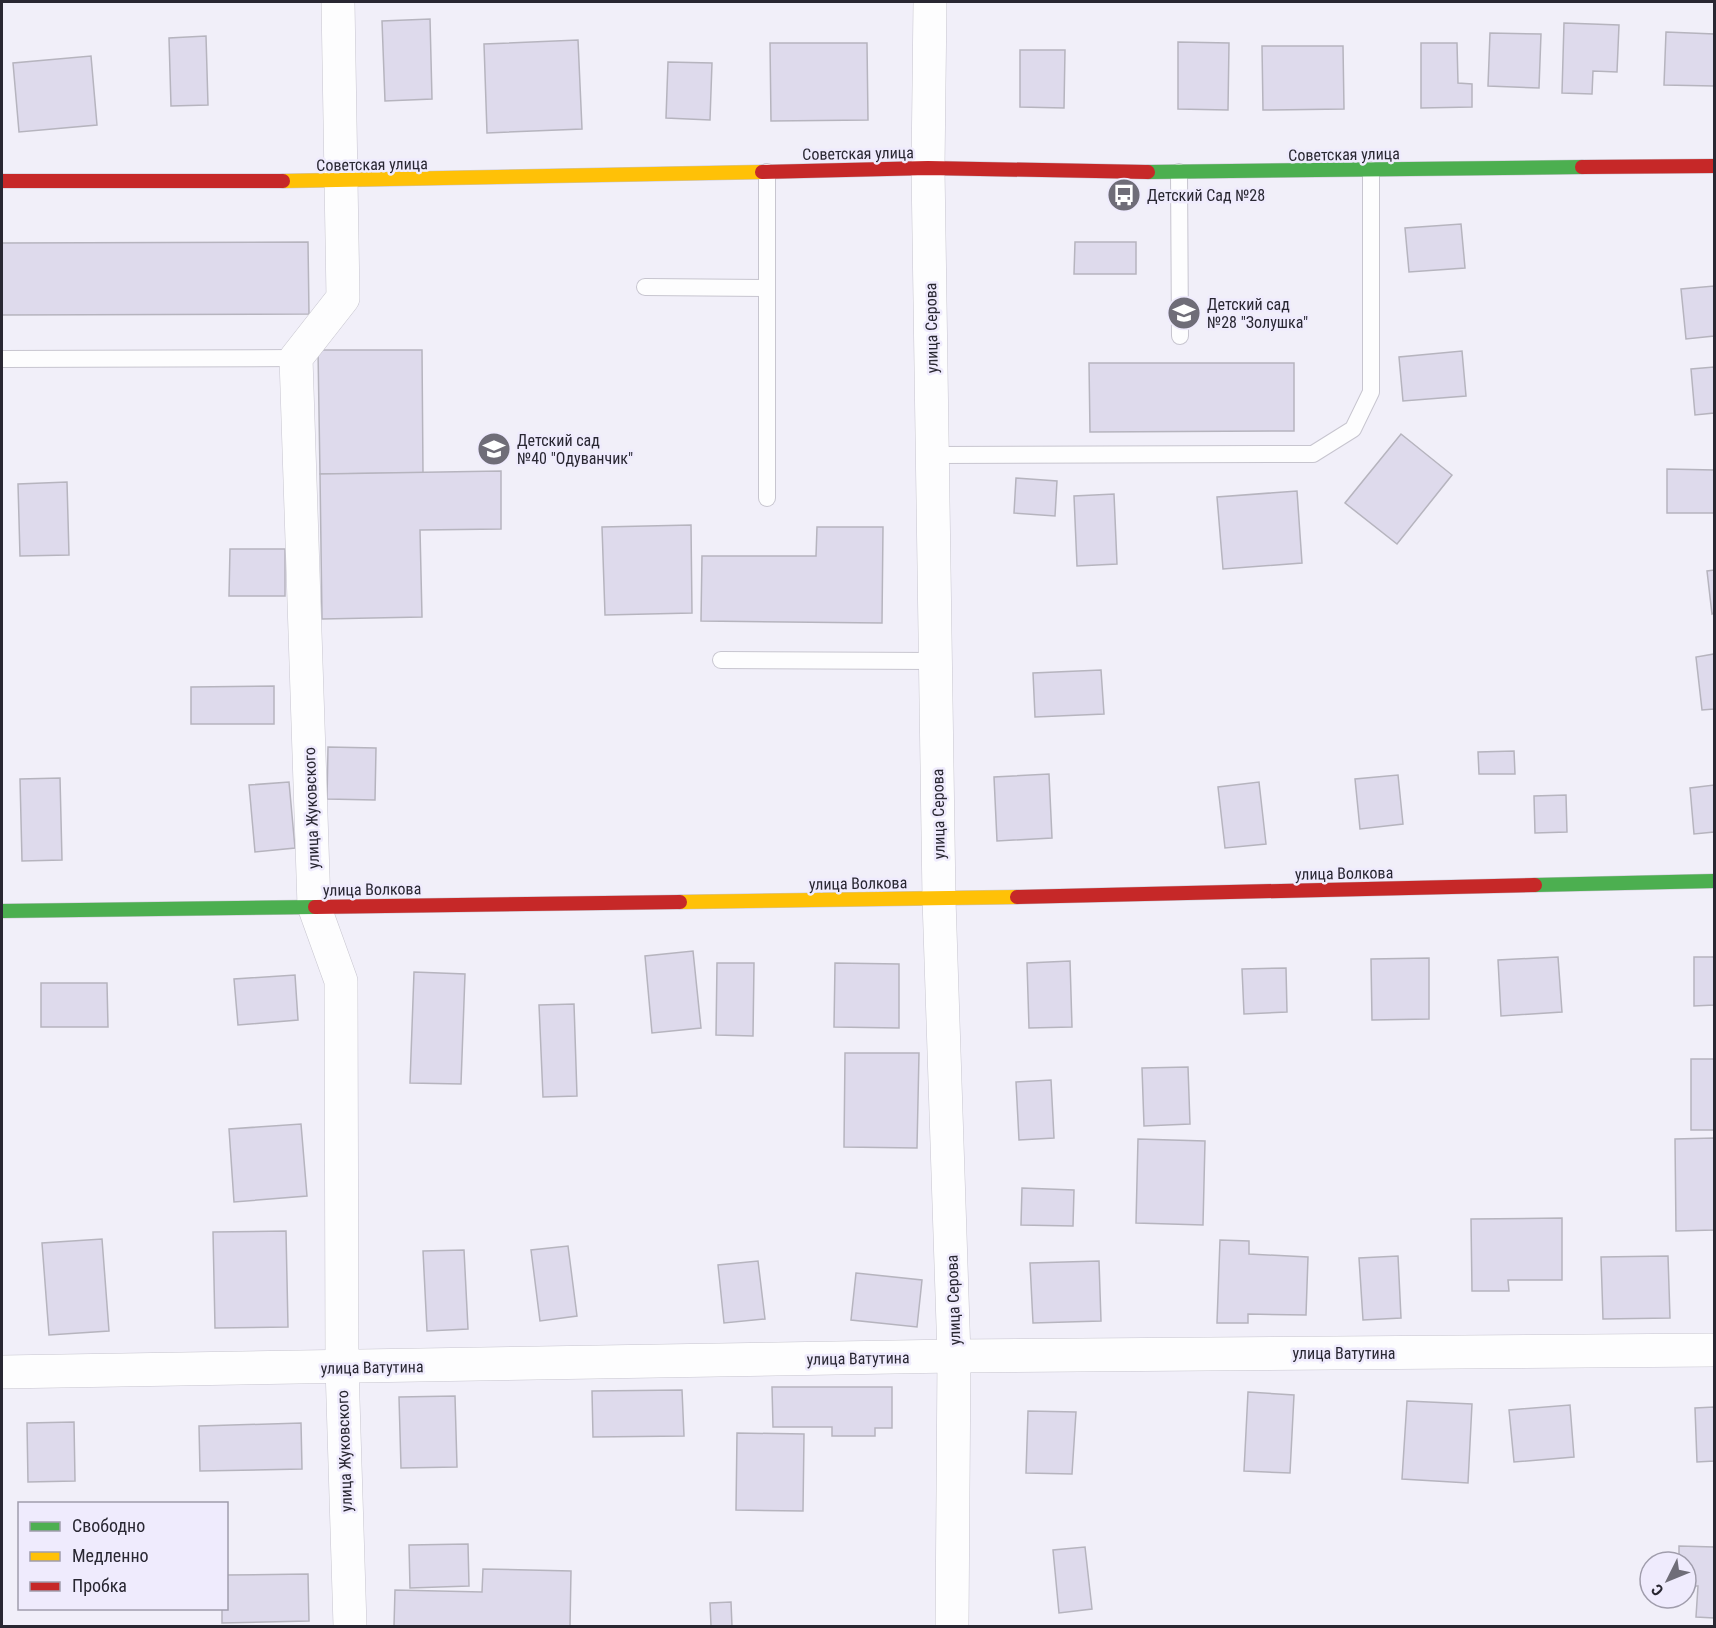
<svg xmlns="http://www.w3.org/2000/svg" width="1716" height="1628" font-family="'Roboto Condensed',sans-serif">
<rect width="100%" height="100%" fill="#f1eff9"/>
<g fill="#dedaec" stroke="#b6b4be" stroke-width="1.5">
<path d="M430,19L432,99L385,101L382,21Z"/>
<path d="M1564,23L1619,25L1617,72L1593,71L1592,94L1562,93Z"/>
<path d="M1666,32L1714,34V86L1664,85Z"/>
<path d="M1490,33L1541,34L1539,88L1488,86Z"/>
<path d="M206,36L208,105L171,106L169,38Z"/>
<path d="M578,40L582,129L487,133L484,44Z"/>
<path d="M1178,42L1229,43L1228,110L1178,109Z"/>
<path d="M770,43H867L868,120L771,121Z"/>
<path d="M1421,43H1457L1458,83L1472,84V107L1421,108Z"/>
<path d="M1262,46H1343L1344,109L1263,110Z"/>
<path d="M1020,50H1065L1064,108L1020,107Z"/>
<path d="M91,56L97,125L19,132L13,63Z"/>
<path d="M668,62L712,63L710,120L666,118Z"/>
<path d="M1461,224L1465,268L1409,272L1405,228Z"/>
<path d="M308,242L309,314L2,315V243Z"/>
<path d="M1075,242H1136V274H1074Z"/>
<path d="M1714,286V336L1686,339L1681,289Z"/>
<path d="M318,350H422L423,473L320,474Z"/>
<path d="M1462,351L1466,396L1403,401L1399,357Z"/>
<path d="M1089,363H1294V431L1090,432Z"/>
<path d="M1714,367V413L1695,415L1691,369Z"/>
<path d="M1401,434L1452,475L1397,544L1345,503Z"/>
<path d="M1667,469L1714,470V513H1667Z"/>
<path d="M501,471V529L420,530L422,617L322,619L320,474Z"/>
<path d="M1016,478L1057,481L1055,516L1014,513Z"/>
<path d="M67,482L69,555L20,556L18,484Z"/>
<path d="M1297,491L1302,563L1223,569L1217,497Z"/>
<path d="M1114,494L1117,564L1077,566L1074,496Z"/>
<path d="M691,525L692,613L605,615L602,527Z"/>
<path d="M817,527H883L882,623L701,621L702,556H816Z"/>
<path d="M230,549H285V596H229Z"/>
<path d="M1714,570V613L1712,614L1707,571Z"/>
<path d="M1714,654V709L1702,710L1696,657Z"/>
<path d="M1101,670L1104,714L1035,717L1033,673Z"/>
<path d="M274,686V724H191V687Z"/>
<path d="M328,747L376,748L375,800L327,799Z"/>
<path d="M1514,751L1515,774H1479L1478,752Z"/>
<path d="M1049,774L1052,838L997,841L994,777Z"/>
<path d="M1398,775L1403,824L1360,829L1355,779Z"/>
<path d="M60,778L62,860L22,861L20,779Z"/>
<path d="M289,782L295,848L255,852L249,785Z"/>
<path d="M1259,782L1266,844L1225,848L1218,787Z"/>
<path d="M1714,785V832L1694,834L1690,788Z"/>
<path d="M1566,795L1567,832L1535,833L1534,796Z"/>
<path d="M693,951L701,1028L652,1033L645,956Z"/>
<path d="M1558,957L1562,1012L1501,1016L1498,960Z"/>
<path d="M1694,957H1714V1005L1694,1006Z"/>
<path d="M1429,958V1019L1372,1020L1371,959Z"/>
<path d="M1070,961L1072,1027L1029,1028L1027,963Z"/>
<path d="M717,963H754L753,1036L716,1035Z"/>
<path d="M835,963L899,964V1028L834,1027Z"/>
<path d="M1286,968L1287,1012L1244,1014L1242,969Z"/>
<path d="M414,972L465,974L461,1084L410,1083Z"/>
<path d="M295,975L298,1020L238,1025L234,979Z"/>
<path d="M41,983H107L108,1027H41Z"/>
<path d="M574,1004L577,1096L543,1097L539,1005Z"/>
<path d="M845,1053H919L917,1148L844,1147Z"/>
<rect x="1691" y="1059" width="23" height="71"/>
<path d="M1188,1067L1190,1124L1144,1126L1142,1068Z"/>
<path d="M1051,1080L1054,1138L1019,1140L1016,1082Z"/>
<path d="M301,1124L307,1196L234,1202L229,1129Z"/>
<path d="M1714,1138V1230L1676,1231L1675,1139Z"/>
<path d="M1138,1139L1205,1141L1203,1225L1136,1223Z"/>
<path d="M1022,1188L1074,1190L1073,1226L1021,1225Z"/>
<path d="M1562,1218V1280H1508L1509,1291H1472L1471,1219Z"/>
<path d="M286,1231L288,1327L215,1328L213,1232Z"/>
<path d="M102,1239L109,1331L49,1335L42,1243Z"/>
<path d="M1220,1240L1249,1241V1254L1308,1257L1306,1315L1248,1314V1323H1217Z"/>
<path d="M568,1246L577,1316L540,1321L531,1250Z"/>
<path d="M464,1250L468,1329L427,1331L423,1251Z"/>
<path d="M1398,1256L1401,1318L1363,1320L1359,1258Z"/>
<path d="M1668,1256L1670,1318L1603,1319L1601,1257Z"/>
<path d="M758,1261L765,1319L724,1323L718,1265Z"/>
<path d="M1099,1261L1101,1321L1033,1323L1030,1263Z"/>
<path d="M856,1273L922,1280L917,1327L851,1320Z"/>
<path d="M772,1387H892V1428H875V1436H832V1427H773Z"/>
<path d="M682,1390L684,1436L593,1437L592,1391Z"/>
<path d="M1248,1392L1294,1395L1290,1473L1244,1471Z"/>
<path d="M455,1396L457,1467L401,1468L399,1397Z"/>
<path d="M1407,1401L1472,1404L1468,1483L1402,1479Z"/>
<path d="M1570,1405L1574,1457L1514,1462L1509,1410Z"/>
<path d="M1714,1407V1461L1697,1462L1695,1408Z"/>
<path d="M1028,1411L1076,1412L1072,1474L1026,1473Z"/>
<path d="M74,1422L75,1481L28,1482L27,1423Z"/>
<path d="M301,1423L302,1469L200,1471L199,1426Z"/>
<path d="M737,1433L804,1434L803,1511L736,1510Z"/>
<path d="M468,1544L469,1586L410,1588L409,1545Z"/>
<path d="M1679,1546L1714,1547V1618L1696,1617L1698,1586H1686V1562H1679Z"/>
<path d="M1085,1547L1092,1609L1059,1613L1053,1550Z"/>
<path d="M483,1569L571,1571L570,1626H394L395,1590L482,1592Z"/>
<path d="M308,1574L309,1621L222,1623V1608H226V1575Z"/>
<path d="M731,1602L732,1626H711L710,1603Z"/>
</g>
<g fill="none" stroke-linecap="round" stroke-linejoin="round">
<defs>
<g id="lane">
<path d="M1179,172L1180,336"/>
<path d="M645,287L767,288"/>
<path d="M2,359L296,358"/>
<path d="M933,455L1313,454L1353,429L1371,392V170"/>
<path d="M767,498V172"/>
<path d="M721,660L935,661"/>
</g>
<g id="street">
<path d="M338,2L343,298L296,358L314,906L341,981L342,1367L350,1626"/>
<path d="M930,2L928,168L939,899L954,1356L952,1626"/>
<path d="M2,1372L954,1356L1714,1350"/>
</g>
<g id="fast">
<path d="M1148,172L1582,167"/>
<path d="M1535,885L1714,881"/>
<path d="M2,911L315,907"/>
</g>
<g id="slow">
<path d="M283,181L762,172"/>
<path d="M680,902L1017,897"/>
</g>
<g id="jam">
<path d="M1582,167L1714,166"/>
<path d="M762,172L928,168L1148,172"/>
<path d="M2,181H283"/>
<path d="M1017,897L1535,885"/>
<path d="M315,907L680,902"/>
</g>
</defs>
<use href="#lane" stroke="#c7c5cf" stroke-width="18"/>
<use href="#street" stroke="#c7c5cf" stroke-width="34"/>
<use href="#fast" stroke="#c7c5cf" stroke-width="15"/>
<use href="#slow" stroke="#c7c5cf" stroke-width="15"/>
<use href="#jam" stroke="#c7c5cf" stroke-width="15"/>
<use href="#lane" stroke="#fdfdfe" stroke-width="16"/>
<use href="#street" stroke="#fdfdfe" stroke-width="33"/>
<use href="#fast" stroke="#4caf50" stroke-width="14"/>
<use href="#slow" stroke="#ffc107" stroke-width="14"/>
<use href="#jam" stroke="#c62828" stroke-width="14"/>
</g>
<defs>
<symbol id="bus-disc" viewBox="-11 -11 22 22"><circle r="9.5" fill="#6f6d78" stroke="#efebfd"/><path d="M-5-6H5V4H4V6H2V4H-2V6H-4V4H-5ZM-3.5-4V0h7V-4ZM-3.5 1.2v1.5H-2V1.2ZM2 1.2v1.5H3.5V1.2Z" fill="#fff"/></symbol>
<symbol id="school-disc" viewBox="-11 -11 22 22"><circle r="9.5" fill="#6f6d78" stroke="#efebfd"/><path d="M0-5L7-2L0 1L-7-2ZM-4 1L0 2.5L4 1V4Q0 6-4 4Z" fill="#fff"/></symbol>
</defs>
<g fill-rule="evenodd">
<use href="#bus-disc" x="1105" y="176" width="38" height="38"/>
<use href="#school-disc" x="1165" y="294" width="38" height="38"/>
<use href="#school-disc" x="475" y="430" width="38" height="38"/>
</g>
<g text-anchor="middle" stroke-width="5" stroke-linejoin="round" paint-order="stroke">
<g font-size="16" fill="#292732" stroke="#efebfd">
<text transform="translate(858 153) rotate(-1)" y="6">Советская улица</text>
<text transform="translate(1344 154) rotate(-1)" y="6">Советская улица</text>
<text transform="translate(372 164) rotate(-1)" y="6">Советская улица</text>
<text transform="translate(931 328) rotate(-91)" y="6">улица Серова</text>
<text transform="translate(311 808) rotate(-92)" y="6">улица Жуковского</text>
<text transform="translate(938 814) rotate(-91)" y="6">улица Серова</text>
<text transform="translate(1344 873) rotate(-1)" y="6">улица Волкова</text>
<text transform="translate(858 883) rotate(-1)" y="6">улица Волкова</text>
<text transform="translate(372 889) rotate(-1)" y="6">улица Волкова</text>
<text transform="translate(953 1300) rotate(-92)" y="6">улица Серова</text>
<text x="1344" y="1359">улица Ватутина</text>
<text transform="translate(858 1358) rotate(-1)" y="6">улица Ватутина</text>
<text transform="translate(372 1367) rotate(-1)" y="6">улица Ватутина</text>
<text transform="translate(344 1451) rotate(-92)" y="6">улица Жуковского</text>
</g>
<g font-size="16" fill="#292732" stroke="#efebfd" text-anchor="start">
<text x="1147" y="201">Детский Сад №28</text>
<text x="1207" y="310">Детский сад<tspan x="1207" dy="18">№28 "Золушка"</tspan></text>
<text x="517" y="446">Детский сад<tspan x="517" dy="18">№40 "Одуванчик"</tspan></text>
</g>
</g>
<rect width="1716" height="1628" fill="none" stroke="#292732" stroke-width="6"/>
<rect x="18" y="1502" width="210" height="108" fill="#efebfd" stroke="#a09dac" stroke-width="1.5"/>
<rect x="30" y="1522" width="30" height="9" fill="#4caf50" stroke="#a09dac" stroke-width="1.5"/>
<text x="72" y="1532" font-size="18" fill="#292732">Свободно</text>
<rect x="30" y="1552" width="30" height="9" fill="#ffc107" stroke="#a09dac" stroke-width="1.5"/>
<text x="72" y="1562" font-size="18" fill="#292732">Медленно</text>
<rect x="30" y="1582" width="30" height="9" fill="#c62828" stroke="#a09dac" stroke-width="1.5"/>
<text x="72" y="1592" font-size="18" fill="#292732">Пробка</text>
<g transform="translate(1668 1580) rotate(227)"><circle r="28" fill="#efebfd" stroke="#a09dac" stroke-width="1.5"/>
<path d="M0-4.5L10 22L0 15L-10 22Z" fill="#6f6d78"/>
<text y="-9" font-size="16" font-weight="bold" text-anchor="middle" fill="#292732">С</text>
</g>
</svg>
